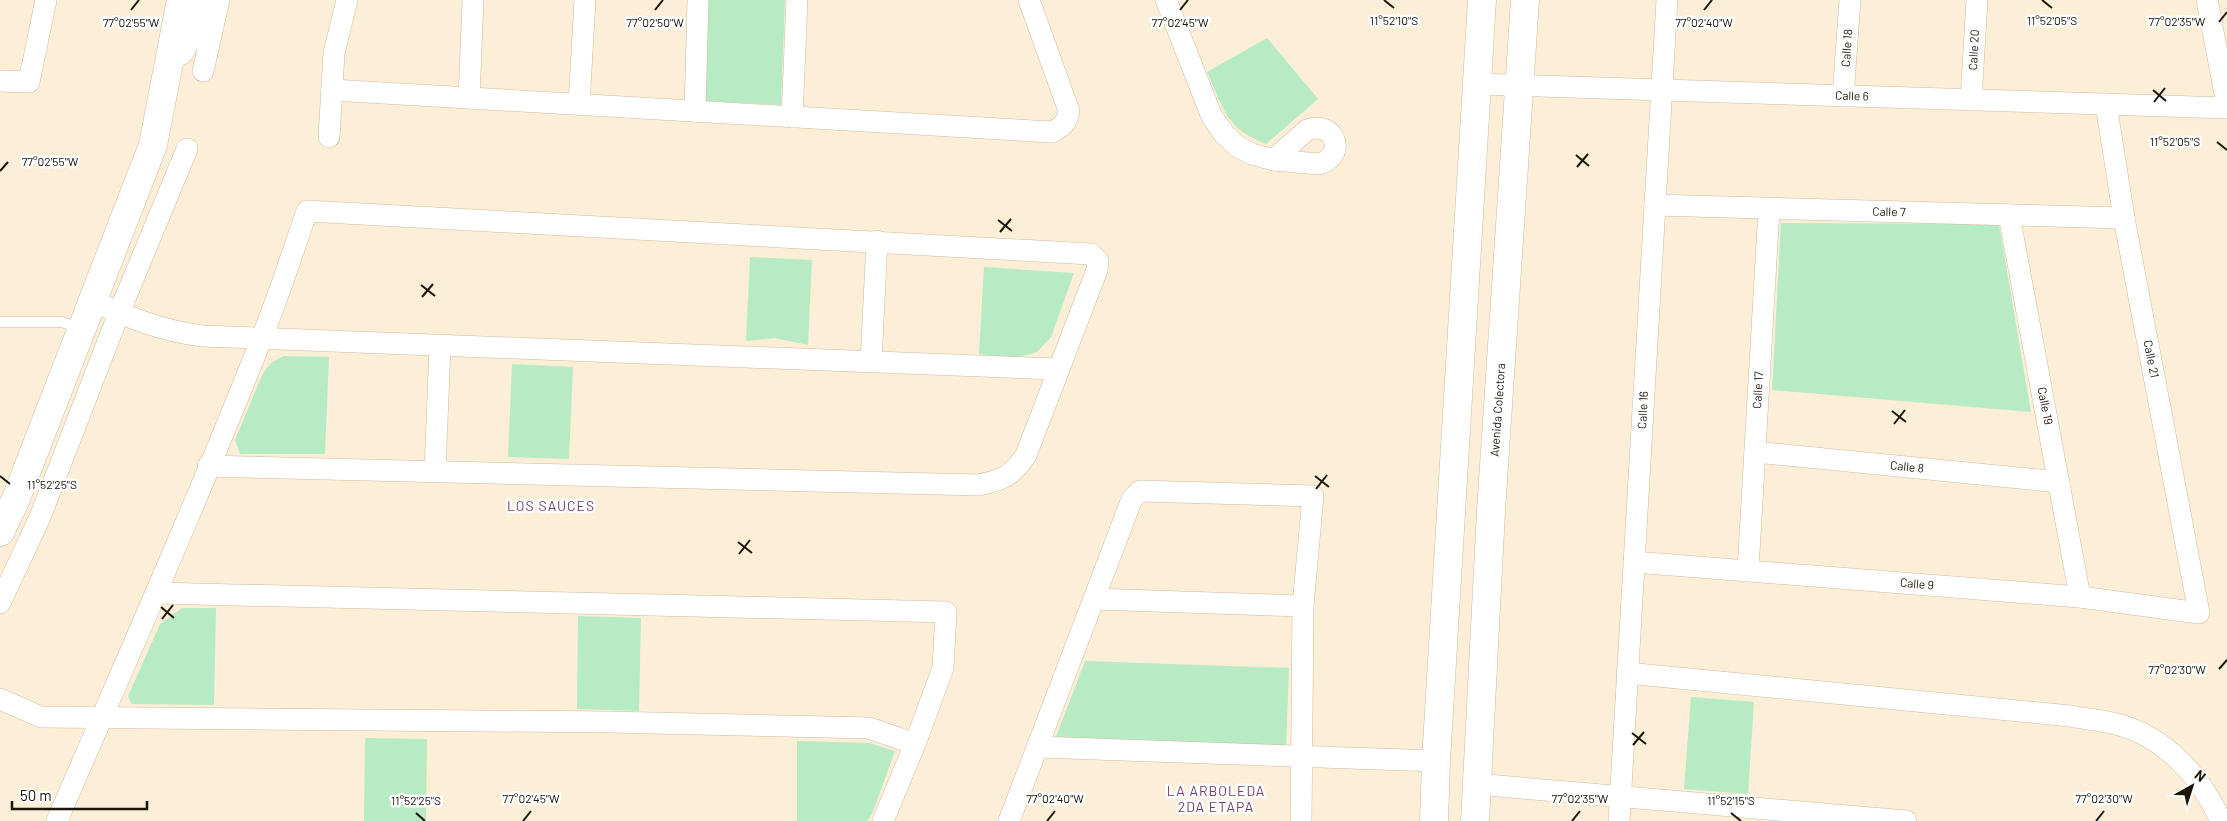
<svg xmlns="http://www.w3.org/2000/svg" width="2227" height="821" font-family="Barlow,sans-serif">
<rect width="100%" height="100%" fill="#fdeed7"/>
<g fill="#b7ebc3">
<path d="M707,0H785L781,105L704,101Z"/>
<path d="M1267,38L1318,99L1266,144C1225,128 1224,109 1207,72Z"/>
<path d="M1781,223L1999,224L2031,412L1772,390Z"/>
<path d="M750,257L812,260L808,345L775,338L746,341Z"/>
<path d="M984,267L1074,273L1051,337L1037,352L1016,358L979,354Z"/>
<path d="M283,356L329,357L325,454H240L235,440L263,373L271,363Z"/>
<path d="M512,364L573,367L569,459L508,457Z"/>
<path d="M182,608H216L214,705L131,704L128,696L160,624Z"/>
<path d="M578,616L641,618L639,711L577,709Z"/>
<path d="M1085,661L1289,668L1286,747L1055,739Z"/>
<path d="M1691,697L1754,702L1748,794L1684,789Z"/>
<path d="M365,738L427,739L426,821H364Z"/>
<path d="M797,741L870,743L895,751L872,814L867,821H797Z"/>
</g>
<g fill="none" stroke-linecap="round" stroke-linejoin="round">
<defs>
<path id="lane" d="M0,322H61L80,328"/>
<g id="street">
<path d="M1166,0L1212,117L1225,135L1238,147L1252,154L1273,160L1319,164C1347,157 1336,119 1307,130L1273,160"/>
<path d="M2207,0L2227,104"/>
<path d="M203,71L219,0"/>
<path d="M0,81L29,82L46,0"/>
<path d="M1477,84L2227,108"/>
<path d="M332,90L1052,132C1062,127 1067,123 1069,111L1029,0"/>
<path d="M1843,96L1850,0"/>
<path d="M469,98L473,0"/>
<path d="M1971,100L1977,0"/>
<path d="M579,104L585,0"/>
<path d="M695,111L698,0"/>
<path d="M792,117L797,0"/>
<path d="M329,137L334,53L347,0"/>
<path d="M1655,205L2124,218"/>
<path d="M2009,215L2080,597"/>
<path d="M91,300C127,317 162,331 202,336L1057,369"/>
<path d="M871,362L877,241"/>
<path d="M1755,452L2059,482"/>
<path d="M435,471L440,346"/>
<path d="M1634,562L2080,597L2199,613L2124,218L2106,104"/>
<path d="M1748,570L1769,209"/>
<path d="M156,593L946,612L943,668L915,744L883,821"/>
<path d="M1094,599L1303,606"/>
<path d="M0,603L40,517L119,313L187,149"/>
<path d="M1627,673L2070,716C2085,719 2101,720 2116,724C2165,736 2201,777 2221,821"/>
<path d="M0,699L41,717L608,722L869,728L915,744"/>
<path d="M1037,747L1436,761"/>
<path d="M1475,784L1906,821"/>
<path d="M57,821C126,661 197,502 261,340C278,298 292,254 307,211L1091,254L1098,261L1097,270L1026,455C1012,476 1003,480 978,485L208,466"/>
<path d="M1009,821L1132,499L1140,491L1313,496L1303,606L1301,821"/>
<path d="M1619,821L1667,0"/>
</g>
<g id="secondary">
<path d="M180,51L207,0"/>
<path d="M0,532L15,501L153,145L181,0"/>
<path d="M1434,821L1436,761L1482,0"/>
<path d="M1475,821L1491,511L1525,0"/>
</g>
</defs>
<use href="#lane" stroke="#cdbb9f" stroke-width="11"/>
<use href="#street" stroke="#cdbb9f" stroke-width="22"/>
<use href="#secondary" stroke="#cdbb9f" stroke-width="29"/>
<use href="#lane" stroke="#fff" stroke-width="10"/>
<use href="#street" stroke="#fff" stroke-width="21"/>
<use href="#secondary" stroke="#fff" stroke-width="28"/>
</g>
<path fill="none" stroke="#1b140a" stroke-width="2" d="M1384,0L1394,8M2042,0L2052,8M131,10L139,0M655,10L663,0M1180,10L1188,0M1704,10L1712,0M2219,22L2227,12M2153,90L2166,101M2154,102L2165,88M2217,142L2227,150M1576,155L1589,166M1577,167L1588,154M0,171L8,162M998,220L1012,231M1000,232L1011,219M421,285L435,296M422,297L433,284M1892,411L1906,422M1894,424L1905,410M0,476L10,484M1315,476L1329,487M1316,489L1327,475M738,542L752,553M739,554L750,540M161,607L174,618M162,619L173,605M2219,669L2227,660M1632,733L1646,744M1633,745L1644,732M416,813L425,821M1731,813L1741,821M523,821L531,811M1047,821L1055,811M1572,821L1580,811M2096,821L2104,811"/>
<g text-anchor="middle" stroke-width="5" stroke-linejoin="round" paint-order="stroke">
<g font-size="12" fill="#1b140a" stroke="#fff">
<text transform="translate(1847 48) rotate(-86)" y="4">Calle 18</text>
<text transform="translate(1974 50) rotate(-87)" y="4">Calle 20</text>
<text transform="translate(1852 96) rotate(2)" y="4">Calle 6</text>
<text transform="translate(1889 212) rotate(1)" y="4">Calle 7</text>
<text transform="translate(2151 359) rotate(79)" y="4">Calle 21</text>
<text transform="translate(1758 390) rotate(-87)" y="4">Calle 17</text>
<text transform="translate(2045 406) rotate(79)" y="4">Calle 19</text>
<text transform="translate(1498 410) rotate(-86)" y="4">Avenida Colectora</text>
<text transform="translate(1643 410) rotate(-87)" y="4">Calle 16</text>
<text transform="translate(1907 467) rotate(6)" y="4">Calle 8</text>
<text transform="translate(1917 584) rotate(5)" y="4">Calle 9</text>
</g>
<g font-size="14" letter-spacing="1" fill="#753e6c" stroke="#fff">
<text x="551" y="511">LOS SAUCES</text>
<text x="1216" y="796">LA ARBOLEDA<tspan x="1216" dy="16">2DA ETAPA</tspan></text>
</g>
</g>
<g font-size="12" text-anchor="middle" fill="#1b140a" stroke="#fff" stroke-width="5" stroke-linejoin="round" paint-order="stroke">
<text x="1394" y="25">11°52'10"S</text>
<text x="2052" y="25">11°52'05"S</text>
<text x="2177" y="26">77°02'35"W</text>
<text x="131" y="27">77°02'55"W</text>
<text x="655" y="27">77°02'50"W</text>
<text x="1180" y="27">77°02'45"W</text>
<text x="1704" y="27">77°02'40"W</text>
<text x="2175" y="146">11°52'05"S</text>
<text x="50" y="166">77°02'55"W</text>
<text x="52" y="489">11°52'25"S</text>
<text x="2177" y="674">77°02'30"W</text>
<text x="531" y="803">77°02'45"W</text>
<text x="1055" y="803">77°02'40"W</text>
<text x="1580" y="803">77°02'35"W</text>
<text x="2104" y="803">77°02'30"W</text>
<text x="416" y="805">11°52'25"S</text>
<text x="1731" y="805">11°52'15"S</text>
</g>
<g transform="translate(2192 786) rotate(39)" stroke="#ffffff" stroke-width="4" paint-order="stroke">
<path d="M0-4L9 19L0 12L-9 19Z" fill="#1b140a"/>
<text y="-8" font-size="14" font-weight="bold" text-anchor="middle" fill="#1b140a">N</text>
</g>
<path d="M12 801v8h135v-8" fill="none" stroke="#1b140a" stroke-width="2.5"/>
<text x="20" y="801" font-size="15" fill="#1b140a" stroke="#ffffff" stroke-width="4" paint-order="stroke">50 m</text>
</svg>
